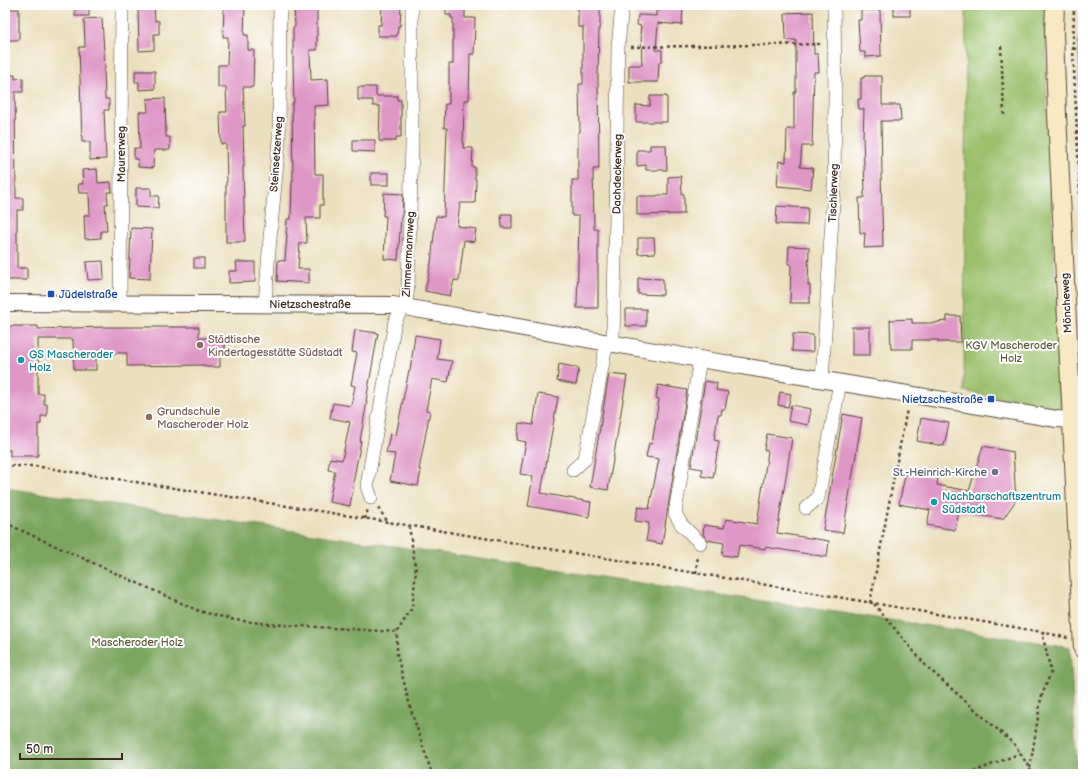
<svg xmlns="http://www.w3.org/2000/svg" width="1088" height="779" font-family="'Balsamiq Sans',sans-serif">
<rect width="100%" height="100%" fill="#fff"/>
<filter id="ink" filterUnits="userSpaceOnUse"><feTurbulence type="fractalNoise" baseFrequency=".025" numOctaves="2"/><feDisplacementMap in="SourceGraphic" scale="8" xChannelSelector="R" yChannelSelector="G"/><feConvolveMatrix kernelMatrix="1 2 1 2 8 2 1 2 1" color-interpolation-filters="sRGB"/></filter>
<filter id="wash" filterUnits="userSpaceOnUse"><feTurbulence type="fractalNoise" baseFrequency=".012" numOctaves="4" result="noise"/><feDisplacementMap in="SourceGraphic" scale="16" xChannelSelector="R" yChannelSelector="G"/><feGaussianBlur stdDeviation="0.9" result="paint"/><feColorMatrix in="noise" values="0 0 0 0 0 0 0 0 0 0 0 0 0 0 0 0 0 1.4 0 .05"/><feComposite in="paint" operator="in"/></filter>
<g filter="url(#wash)">
<rect width="100%" height="100%" fill="#ebe0be"/>
<path fill="#9ac06b" stroke="#6a7544" d="M966,5H1045L1047,117L1061,407L1055,409L964,391Z"/>
<g fill="#7ba65f" stroke="#5b683e">
<path d="M1083,39V147L1078,41Z"/>
<path d="M5,488L1070,647L1077,774H5Z"/>
</g>
<g id="blocks">
<g fill="#df97c8">
<path d="M138,5H154L155,21H159V34H154V50L139,51Z"/>
<path d="M224,5H245L244,35H248V50H254L253,87H243L245,126H243L244,167H243L245,242H226V182H227L226,144H221L220,112H227L226,87H218V65H227L228,37H223Z"/>
<path d="M294,5H317V50H310L311,80L328,79L329,105L314,106L315,174H323V205H320V218H306L307,243H300L298,269H309V283L277,281L278,260L285,261L287,234H286L287,219H291L292,181H293L292,103H294L293,64V27H295Z"/>
<path d="M382,5H401L400,26H398L397,36H378V25H381Z"/>
<path d="M446,5H465V18H475L474,54H470L469,100H464L463,148H473L472,167H475V179H476L475,203H460L457,226L476,229L474,242L464,240L459,281L454,280L450,296L425,291L431,263L436,216L444,217L447,128H444L445,104H449V64H453V18H451V15H446Z"/>
<path d="M578,5H600V27H599L598,78L599,169H593L594,229H598V308H577L579,216H572V180H578V132H580L579,84H583V27H578Z"/>
<rect x="894" y="5" width="16" height="11"/>
<rect x="75" y="6" width="14" height="10"/>
<path d="M661,6L683,8L682,25L658,23L656,50H662V62H659L658,82H629V65H642L641,34H640L641,26L637,25L638,15L656,16V10L660,11Z"/>
<rect x="5" y="9" width="14" height="31"/>
<path d="M861,10H880L881,56L865,57V52H860L858,20H861Z"/>
<path d="M813,12L814,54H818L819,72H814L812,146H802L800,167L813,168L811,189L777,186L779,161L786,162L787,129H794V92H796V40H786L785,13Z"/>
<path d="M102,18L105,69L104,70L105,99H109V110H104L106,159L90,160V142H82L79,47H85L84,19Z"/>
<path d="M135,71H155V89L139,90V82H135Z"/>
<path d="M5,75H15V79L23,78V92H15L16,198H23V210H17V268H27V280H5V210H6L5,186Z"/>
<path d="M864,76H882V105H900L901,121H881L882,174H881L883,247L864,248L865,233H860L859,198H864V191H865L863,137L864,109H859L858,99H861V78H864Z"/>
<path d="M358,87H376V96H397V100H401V137H396V141H379L380,106H373V100H358Z"/>
<path d="M650,96H667V122H636V105L650,106Z"/>
<path d="M165,98L166,137H170V150H154L153,168L138,167V159H134V148L140,149L139,112H148L147,99Z"/>
<path d="M353,140H375V152L353,151Z"/>
<path d="M650,145H666L667,170H646V165L637,166V150H650Z"/>
<path d="M97,169L98,183L111,182L112,192H107L108,204H105L107,231H101V238L85,239L84,215H90L89,193H79L78,184H83L82,170Z"/>
<rect x="371" y="173" width="18" height="12"/>
<path d="M681,176L682,194H684V214L637,215V196H657L658,195H668V177Z"/>
<path d="M136,188H151V196H159L158,208L136,207Z"/>
<path d="M384,193L403,194L402,216H401L398,260L384,259L386,216H383Z"/>
<path d="M777,206L808,208L807,225L776,224Z"/>
<path d="M501,214H512V228H502Z"/>
<path d="M131,228L152,229L150,279L129,278Z"/>
<path d="M638,238H654L655,253L638,254Z"/>
<path d="M789,246L809,247L808,285H810V303H790L791,264H788Z"/>
<rect x="194" y="258" width="10" height="10"/>
<path d="M103,261L104,279L88,280L86,262Z"/>
<path d="M236,262H255V282L229,283V271H237Z"/>
<path d="M638,278L663,279V295L638,294Z"/>
<rect x="626" y="309" width="20" height="17"/>
<path d="M947,316H960L961,342H938V340H912V349H891L890,320L912,319V323H937V322L947,321Z"/>
<path d="M5,326H38V329L105,327H199V338H225V352H220V367H205V365L127,366V353H96V370H74L73,339H38V394H44V404H47V416H41V424H38V456H10V450H5Z"/>
<rect x="852" y="327" width="18" height="28"/>
<path d="M355,330L378,333L366,401H367L360,441H361L353,483H354L350,506L329,502L335,471L328,470L330,458L342,460L350,422L330,418L333,403L351,406L355,386L351,385L357,353L352,352Z"/>
<path d="M793,334L813,335V352L792,351Z"/>
<path d="M415,335L440,339L437,359L452,361L448,382L432,379L426,410L430,411L419,470H421L418,486L390,481L395,454L386,453L390,434L396,435L409,370L410,371Z"/>
<path d="M559,364L579,368L576,385L557,381Z"/>
<path d="M609,374L627,376L608,490L590,487Z"/>
<path d="M705,381L717,383L716,390L728,392L725,409H722L721,415H718L714,440L719,441L713,478L701,476L703,469L691,467Z"/>
<path d="M658,385L687,390L662,544L646,541L649,523L635,521L638,507L649,509L659,459L646,457L649,443L652,444L659,399L656,398Z"/>
<path d="M780,392L791,394L788,407L778,405Z"/>
<path d="M538,394L558,397L541,493L591,502L589,517L528,506L533,476L520,474L526,442L517,440L519,423L533,425Z"/>
<path d="M791,405L811,409L808,425L788,421Z"/>
<path d="M843,414L862,418L843,533L823,530Z"/>
<path d="M921,418L949,423L944,446L917,441Z"/>
<path d="M767,434L792,438L777,533L829,541L827,557L765,547V549L739,545L737,557L722,555L724,543L707,540L703,534L704,525L724,528L726,519L757,524L768,451L764,450Z"/>
<path d="M983,446L1013,452L1016,500L1003,519L959,512L955,530L927,525L930,510L899,504L906,471L938,478L937,485L969,491Z"/>
</g>
</g>
</g>
<g filter="url(#ink)">
<use href="#blocks" fill-opacity="0" stroke="#554536" stroke-width="1"/>
<g fill="none" stroke-linecap="round" stroke-linejoin="round">
<defs>
<g id="minor">
<path d="M120,303L122,5"/>
<path d="M265,304L270,238L279,140L280,5"/>
<path d="M700,359L675,513L681,524L700,543"/>
<path d="M822,380L834,187L835,95L834,5"/>
<path d="M573,470L585,459L605,351L611,343L613,337L616,217L618,47L622,5"/>
<path d="M371,498L367,486L395,321C398,315 401,311 404,306C407,300 407,293 408,287L412,144V5"/>
<path d="M806,508L818,498L840,383"/>
</g>
<path id="tertiary" d="M5,303L393,305L700,359L1057,419L1072,420"/>
<path id="secondary" d="M1055,5L1054,32L1057,114L1083,649"/>
</defs>
<use href="#minor" stroke="#554536" stroke-width="14"/>
<use href="#tertiary" stroke="#554536" stroke-width="18"/>
<use href="#secondary" stroke="#554536" stroke-width="20"/>
<g stroke="#554536" stroke-width="2.5" stroke-dasharray="3 3" stroke-linecap="butt">
<path d="M1074,5L1073,49L1083,255"/>
<path d="M1001,46L1004,115"/>
<path d="M631,47L822,44"/>
<path d="M1073,49L1083,47"/>
<path d="M5,466H35L388,522L767,585L1042,632L1068,638"/>
<path d="M378,508L388,522"/>
<path d="M365,519L368,509"/>
<path d="M5,523L199,611L235,620L269,624L397,632"/>
<path d="M409,526L416,571L412,608L397,632V655L411,710L432,774"/>
<path d="M696,573L698,555"/>
<path d="M870,603L907,409"/>
<path d="M874,604L927,667L1015,745L1030,769L1032,774"/>
<path d="M1030,768L1041,698L1051,672L1042,632"/>
<path d="M968,774L1021,753"/>
</g>
<use href="#minor" stroke="#fff" stroke-width="13"/>
<use href="#tertiary" stroke="#fff" stroke-width="16"/>
<use href="#secondary" stroke="#f8e8c3" stroke-width="18"/>
</g>
</g>
<g fill="#1a4fb4" stroke="#fff" stroke-width="1.5">
<rect x="47" y="290" width="8" height="8" rx="2"/>
<rect x="987" y="395" width="8" height="8" rx="2"/>
</g>
<g fill="#8d6e63" stroke="#fff" stroke-width="1.5">
<circle cx="200" cy="345" r="4"/>
<circle cx="149" cy="417" r="4"/>
</g>
<g fill="#0f9aa8" stroke="#fff" stroke-width="1.5">
<circle cx="21" cy="360" r="4"/>
<circle cx="934" cy="502" r="4"/>
</g>
<circle fill="#6b7280" stroke="#fff" stroke-width="1.5" cx="995" cy="472" r="4"/>
<g text-anchor="middle" stroke-width="4" stroke-linejoin="round" paint-order="stroke">
<g font-size="11" fill="#3b2a1e" stroke="#fff">
<text transform="translate(121 154) rotate(-90)" y="4">Maurerweg</text>
<text transform="translate(276 154) rotate(-86)" y="4">Steinsetzerweg</text>
<text transform="translate(617 174) rotate(-89)" y="4">Dachdeckerweg</text>
<text transform="translate(833 193) rotate(-88)" y="4">Tischlerweg</text>
<text transform="translate(408 254) rotate(-87)" y="4">Zimmermannweg</text>
<text transform="translate(1066 303) rotate(-93)" y="4">Möncheweg</text>
<text x="310" y="308">Nietzschestraße</text>
</g>
<g font-size="11" fill="#164399" stroke="#fff" text-anchor="start">
<text x="59" y="298">Jüdelstraße</text>
<text x="983" y="403" text-anchor="end">Nietzschestraße</text>
</g>
<g font-size="11" fill="#785e54" stroke="#fff" text-anchor="start">
<text x="208" y="343">Städtische<tspan x="208" dy="13">Kindertagesstätte Südstadt</tspan></text>
<text x="157" y="415">Grundschule<tspan x="157" dy="13">Mascheroder Holz</tspan></text>
</g>
<g font-size="11" fill="#5c5e39" stroke="#fff">
<text x="1011" y="349">KGV Mascheroder<tspan x="1011" dy="13">Holz</tspan></text>
<text x="137" y="646">Mascheroder Holz</text>
</g>
<g font-size="11" fill="#0d838f" stroke="#fff" text-anchor="start">
<text x="29" y="358">GS Mascheroder<tspan x="29" dy="13">Holz</tspan></text>
<text x="942" y="500">Nachbarschaftszentrum<tspan x="942" dy="13">Südstadt</tspan></text>
</g>
<g font-size="11" fill="#5b616d" stroke="#fff" text-anchor="end">
<text x="987" y="476">St.-Heinrich-Kirche</text>
</g>
</g>
<rect width="1088" height="779" fill="none" stroke="#fff" stroke-width="20"/>
<path d="M20 753v6h102v-6" fill="none" stroke="#3b2a1e" stroke-width="2"/>
<text x="26" y="753" font-size="12" fill="#3b2a1e" stroke="#ffffff" stroke-width="3" paint-order="stroke">50 m</text>
</svg>
